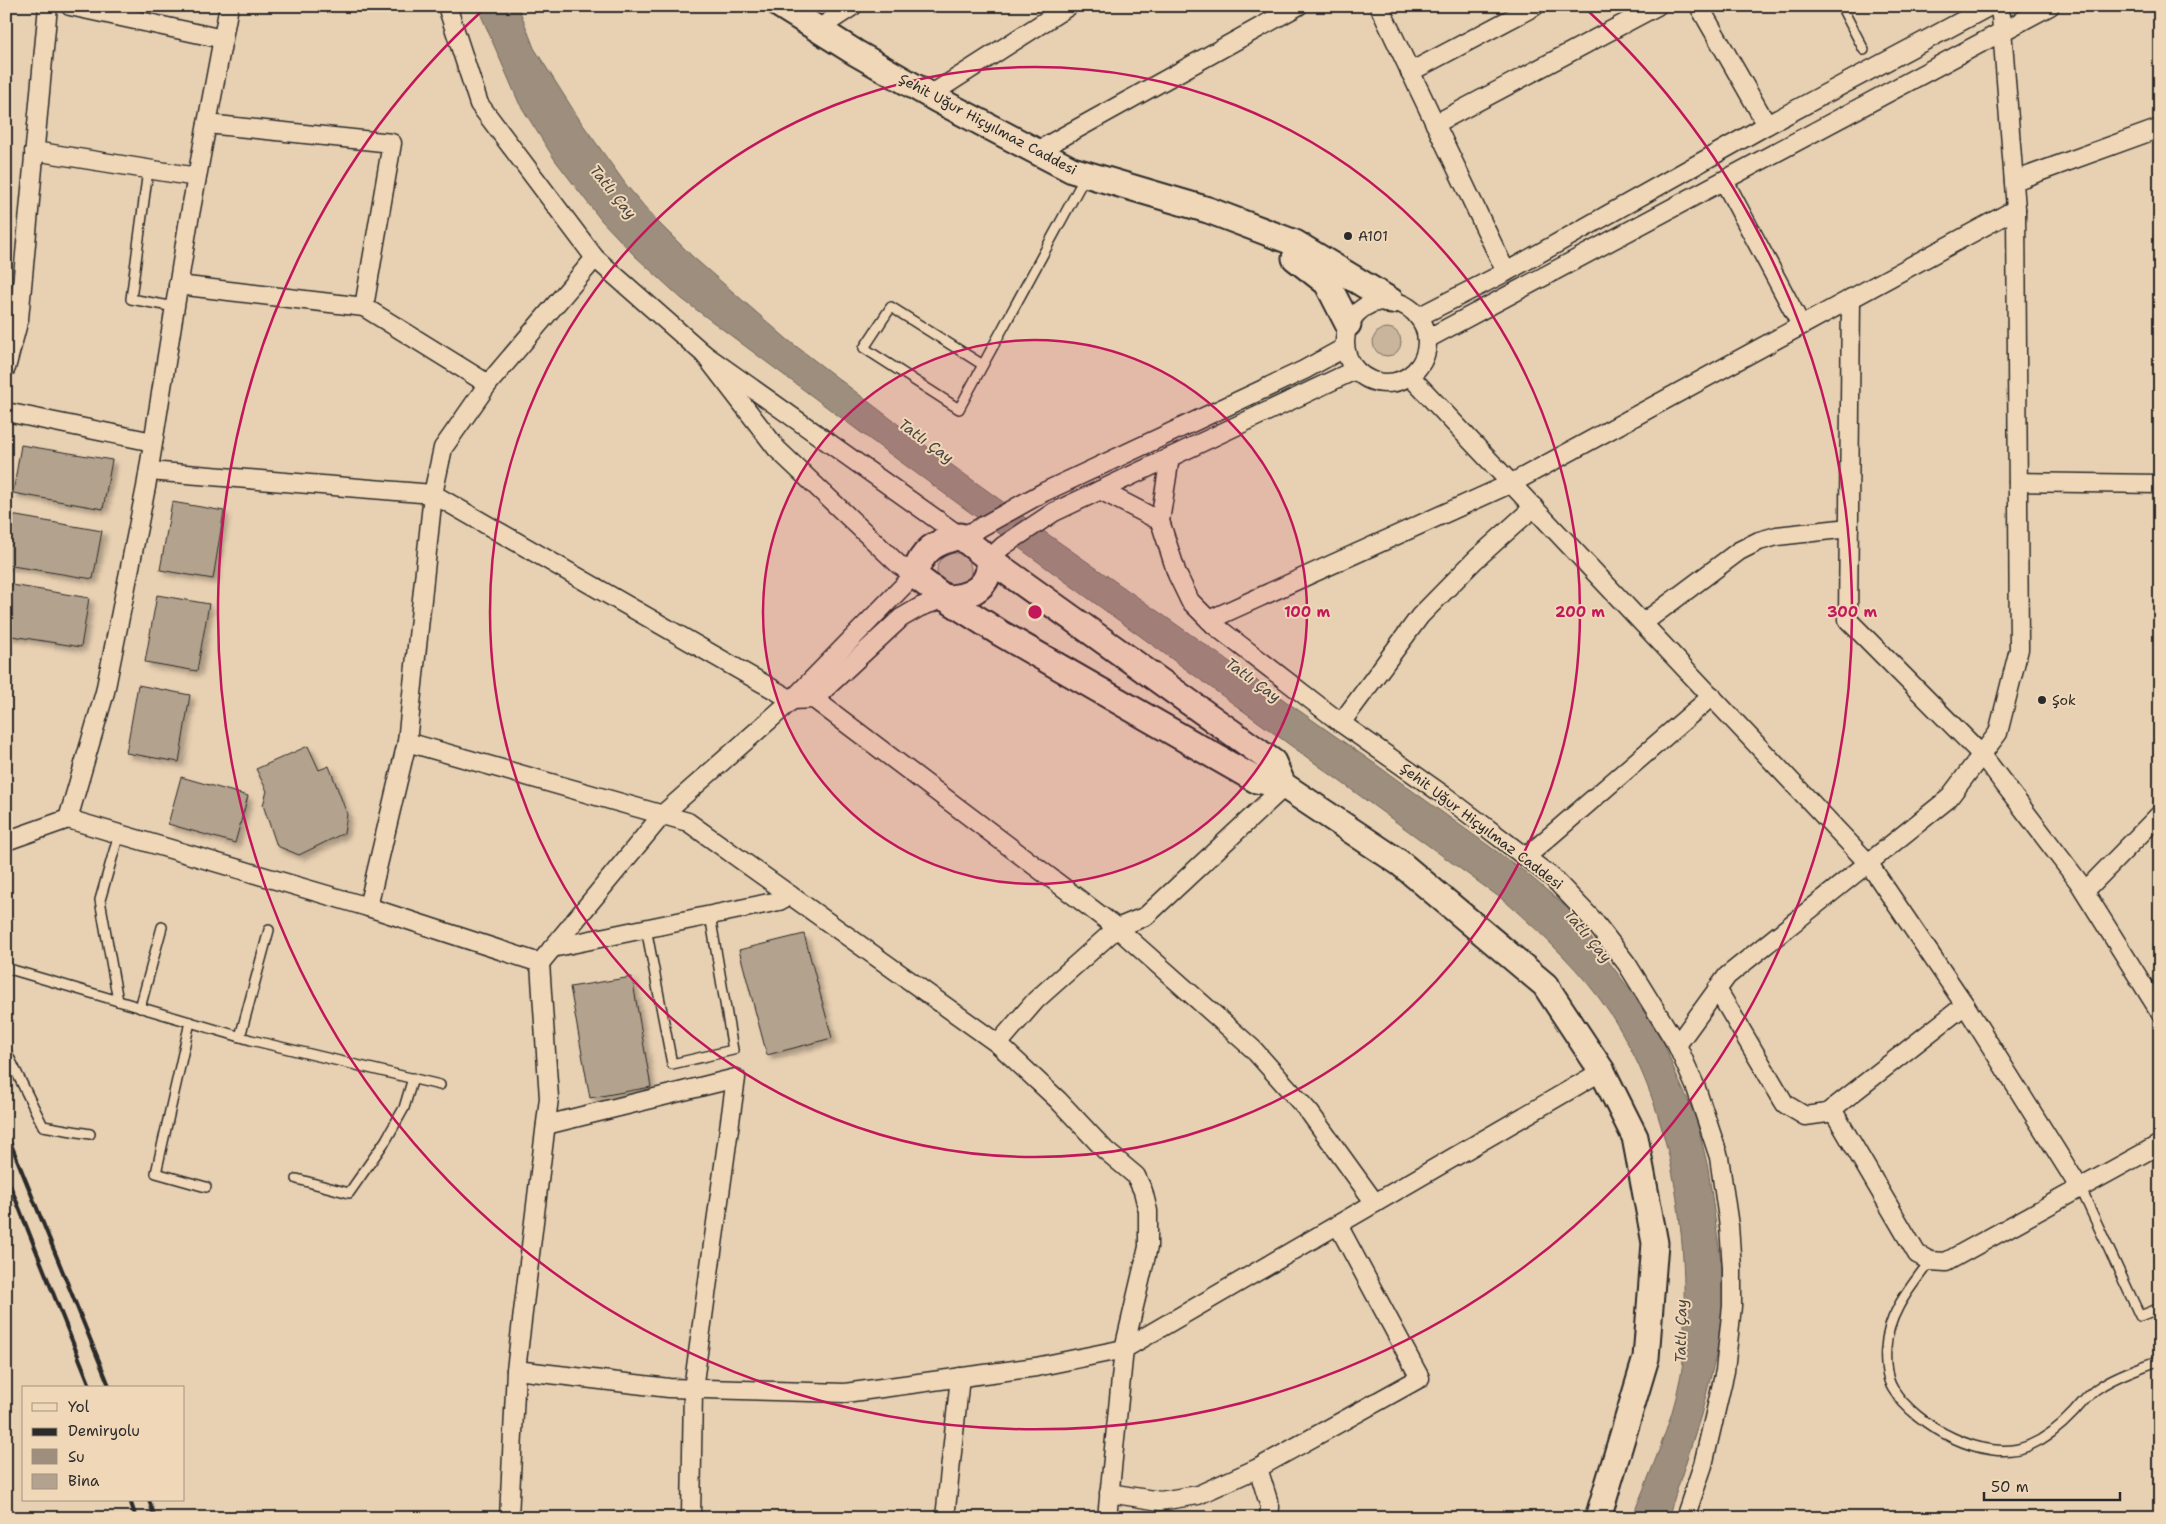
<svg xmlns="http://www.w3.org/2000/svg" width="2166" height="1524" font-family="'Shantell Sans',sans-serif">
<defs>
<filter id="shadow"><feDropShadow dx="4.5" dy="4.5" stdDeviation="2.5" flood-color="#0004"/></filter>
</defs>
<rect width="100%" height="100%" fill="#e8d0b2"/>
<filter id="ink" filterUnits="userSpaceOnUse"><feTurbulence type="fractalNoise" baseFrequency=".02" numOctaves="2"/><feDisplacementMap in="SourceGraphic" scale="10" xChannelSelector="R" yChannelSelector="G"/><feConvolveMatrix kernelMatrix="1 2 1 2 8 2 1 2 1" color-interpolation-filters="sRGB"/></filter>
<g filter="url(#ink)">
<g fill="#c8b59c" stroke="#7a7064">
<circle cx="1387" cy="342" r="14"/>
<circle cx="954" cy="570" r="17"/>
</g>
<path fill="#9d8e7d" stroke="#6f665c" d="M477,6H518L534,48L581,122L627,186L656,220L693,257L788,340L942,458L1049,535L1378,766L1525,872L1570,910L1633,994L1664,1043L1676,1075L1696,1117L1708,1168L1722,1269L1723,1297L1721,1336L1701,1415L1668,1518H1632C1650,1472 1671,1427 1680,1379C1685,1358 1684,1336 1684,1315C1686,1213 1668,1102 1611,1015C1583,972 1544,936 1506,902L883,449L682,299L635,256L601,220L555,160L519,103Z"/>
<g fill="#b3a28d" stroke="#2b2b2b" filter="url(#shadow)">
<path d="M21,445L112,460L103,509L13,493Z"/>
<path d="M172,502L224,511L213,579L160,570Z"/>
<path d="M11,515L102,531L93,579L6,565V544Z"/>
<path d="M6,584L89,598L81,647L6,635Z"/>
<path d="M157,595L209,604L197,671L145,662Z"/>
<path d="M138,685L190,695L179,762L126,753Z"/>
<path d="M308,746L319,770L329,766L347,814L344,833L299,855L277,846L263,805L267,791L256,769Z"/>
<path d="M181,777L248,796L235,843L168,824Z"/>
<path d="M804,934L832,1038L767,1055L739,950Z"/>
<path d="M632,977L651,1087L590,1098L570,987Z"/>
</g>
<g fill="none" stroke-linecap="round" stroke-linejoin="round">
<defs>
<g id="lane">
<path d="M1841,6L1864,50"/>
<path d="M148,170L131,299L175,307"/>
<path d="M983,365L891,307L864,348L959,409L1086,175"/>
<path d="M646,928L672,1064L733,1050L710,915"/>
<path d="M6,968L251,1040L440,1085"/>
<path d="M118,1001L100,900L119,834"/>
<path d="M140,1008L162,927"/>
<path d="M190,1022L156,1173L206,1187"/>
<path d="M240,1037L269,930"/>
<path d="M6,1051L43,1126L90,1134"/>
<path d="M297,1179L349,1193L386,1140L404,1108L413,1078"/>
<path d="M2080,1187L2140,1316L2160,1308"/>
<path d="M1930,1261C1910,1288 1888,1313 1886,1348C1885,1360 1886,1378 1893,1389C1915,1425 1985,1464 2028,1446C2045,1439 2061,1426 2074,1412C2082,1403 2090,1392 2101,1386C2119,1374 2140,1368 2160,1360"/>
</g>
<g id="street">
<path d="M70,6L223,39"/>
<path d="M447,6L479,104L595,258L704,354L960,536L974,531L1044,492L1304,370L1344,348"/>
<path d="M1379,6L1506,272"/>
<path d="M1699,6L1767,125"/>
<path d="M818,29L853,6"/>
<path d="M1410,72L1535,6"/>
<path d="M930,95L1069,6"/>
<path d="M1435,124L1657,6"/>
<path d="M34,151L197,177"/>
<path d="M1037,151L1298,6"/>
<path d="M1724,181L1801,325"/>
<path d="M2014,181L2160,128"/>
<path d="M178,285L364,307L392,143L207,124"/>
<path d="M1851,298L1848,620L1982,755L2078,881L2160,1012"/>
<circle cx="1386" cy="342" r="41"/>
<path d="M364,307L488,384"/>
<path d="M1418,317L1506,272L1767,125L1990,6"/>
<path d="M1427,339L2050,6"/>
<path d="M6,368L19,319L48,6"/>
<path d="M1410,376L1869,864L1965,1005L2079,1187"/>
<path d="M6,412L153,442"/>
<path d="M1170,457L1160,521L1177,574L1190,601L1214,625L1341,723L1445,796L1553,878L1593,920L1627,964L1677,1045L1696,1088L1719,1157L1729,1226L1732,1268V1306L1725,1371L1703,1465L1685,1518"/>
<path d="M149,471L433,494L792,700L814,699L1117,928L1253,1049L1310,1113L1375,1203"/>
<path d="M2018,482L2160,484"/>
<path d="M1100,490L1160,521"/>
<path d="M989,559L1003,546L1054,512L1355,370"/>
<path d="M1209,620L1512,483L2016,209"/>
<path d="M1643,623L1739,551L1759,541L1777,536L1849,528"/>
<path d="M814,699L901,618L920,607L945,598"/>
<path d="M1341,723L1420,616L1475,560L1534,507"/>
<path d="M407,742L688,822L998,1044"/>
<path d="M68,819L105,692L146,487L188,225L229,6"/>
<path d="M6,841L68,819L368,907L540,963L663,814L792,700L914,575L898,564L777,449L704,354"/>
<path d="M1526,857L1712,696"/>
<path d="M2085,891L2160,814"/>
<path d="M368,907L407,742L433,494L443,448L488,384L595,258"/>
<path d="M552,948L779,901L790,895"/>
<path d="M1717,989L1785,1104L1805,1116L1827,1113L1965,1005"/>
<path d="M1677,1045L1727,976L1948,799L1998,733L2019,649L2016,209L2001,16L1998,6"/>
<path d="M1832,1109L1917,1254L1930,1261L1946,1262L2160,1144"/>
<path d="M546,1125L736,1078L693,1389L691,1518"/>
<path d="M516,1370L669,1388L845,1393L1036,1367L1124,1349L1602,1071"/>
<path d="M1258,1468L1270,1507L1269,1518"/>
<path d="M1109,1493L1160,1501L1198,1495L1258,1468L1420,1378L1338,1225"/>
<path d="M509,1518L516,1370L549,1098L540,963"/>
<path d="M945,1518L960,1377"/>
<path d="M1107,1518L1124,1349L1148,1247V1211L1143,1191L1136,1176L1105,1150L1058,1100L998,1044L1036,1000L1117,928L1146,916L1285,786"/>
</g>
<g id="secondary">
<path d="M781,6L856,53L938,100L1072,170L1208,210L1295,243L1391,301"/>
<path d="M1295,258L1327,283L1348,324"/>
<path d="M945,598C970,598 992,586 989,559"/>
<path d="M1283,785L1273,762L989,559L960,536C934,543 923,549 914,575L945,598L1000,633L1256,780L1283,785L1400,863L1545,985L1602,1071L1635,1137L1655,1243L1646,1358L1598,1518"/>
</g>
</defs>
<use href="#lane" stroke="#2b2b2b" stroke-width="12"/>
<use href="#street" stroke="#2b2b2b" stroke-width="21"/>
<use href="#secondary" stroke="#2b2b2b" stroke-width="29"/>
<use href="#lane" stroke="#f0d7b8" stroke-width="9"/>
<use href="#street" stroke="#f0d7b8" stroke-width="18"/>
<use href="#secondary" stroke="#f0d7b8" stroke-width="25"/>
<g stroke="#2b2b2b" stroke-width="4">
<path d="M6,1132L110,1388"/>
<path d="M6,1175L91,1388"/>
<path d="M130,1500L136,1518"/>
<path d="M149,1500L155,1518"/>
</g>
</g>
</g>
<circle cx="1035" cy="612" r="272" fill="#c2185b" fill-opacity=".12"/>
<g fill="none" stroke="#c2185b" stroke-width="2.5">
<circle cx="1035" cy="612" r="272"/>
<circle cx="1035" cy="612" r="545"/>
<path d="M1587 10A817 817 0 1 1 483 10"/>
</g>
<g fill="#2b2b2b" stroke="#f0d7b8" stroke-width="2">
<circle cx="1348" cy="236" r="5"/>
<circle cx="2042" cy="700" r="5"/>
</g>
<g text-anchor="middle" stroke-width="4" stroke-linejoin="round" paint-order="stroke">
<g font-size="14" fill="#2b2b2b" stroke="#f0d7b8">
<text transform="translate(988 124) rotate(28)" y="5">Şehit Uğur Hiçyılmaz Caddesi</text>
<text transform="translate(1482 826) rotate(37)" y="5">Şehit Uğur Hiçyılmaz Caddesi</text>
</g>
<g font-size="14" fill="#2b2b2b" stroke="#f0d7b8" text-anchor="start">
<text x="1358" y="241">A101</text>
<text x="2052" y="705">Şok</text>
</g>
<g font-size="15" font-style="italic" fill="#484440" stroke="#f0d7b8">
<text transform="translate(613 192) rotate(51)" y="5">Tatlı Çay</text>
<text transform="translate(926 441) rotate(36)" y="5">Tatlı Çay</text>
<text transform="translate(1253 680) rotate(36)" y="5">Tatlı Çay</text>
<text transform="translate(1588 936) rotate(50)" y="5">Tatlı Çay</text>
<text transform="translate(1681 1331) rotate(-89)" y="5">Tatlı Çay</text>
</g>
</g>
<circle cx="1035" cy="612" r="8" fill="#c2185b" stroke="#f0d7b8" stroke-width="2.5"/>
<g font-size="15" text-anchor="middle" font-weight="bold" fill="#c2185b" stroke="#f0d7b8" stroke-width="4" stroke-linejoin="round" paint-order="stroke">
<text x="1307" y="617">100 m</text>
<text x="1580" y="617">200 m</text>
<text x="1852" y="617">300 m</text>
</g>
<rect width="2166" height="1524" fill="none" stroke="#f0d7b8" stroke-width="25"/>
<rect x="12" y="12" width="2141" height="1499" fill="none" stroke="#2b2b2b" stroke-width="2" filter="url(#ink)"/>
<rect x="22" y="1386" width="162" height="115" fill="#f0d7b8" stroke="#a19280"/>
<rect x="32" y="1403" width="25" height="8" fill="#f0d7b8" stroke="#a19280"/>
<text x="68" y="1412" font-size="15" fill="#2b2b2b">Yol</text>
<rect x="32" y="1428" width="25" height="8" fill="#2b2b2b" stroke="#a19280"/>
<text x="68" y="1436" font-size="15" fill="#2b2b2b">Demiryolu</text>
<rect x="32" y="1449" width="25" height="15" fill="#9d8e7d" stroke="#a19280"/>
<text x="68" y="1462" font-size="15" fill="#2b2b2b">Su</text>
<rect x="32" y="1474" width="25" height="15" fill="#b3a28d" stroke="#a19280"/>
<text x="68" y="1486" font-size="15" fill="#2b2b2b">Bina</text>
<path d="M1984 1492v8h136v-8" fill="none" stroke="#2b2b2b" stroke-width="2.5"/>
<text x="1991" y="1492" font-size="15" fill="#2b2b2b" stroke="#f0d7b8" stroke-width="4" paint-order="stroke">50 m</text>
</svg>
